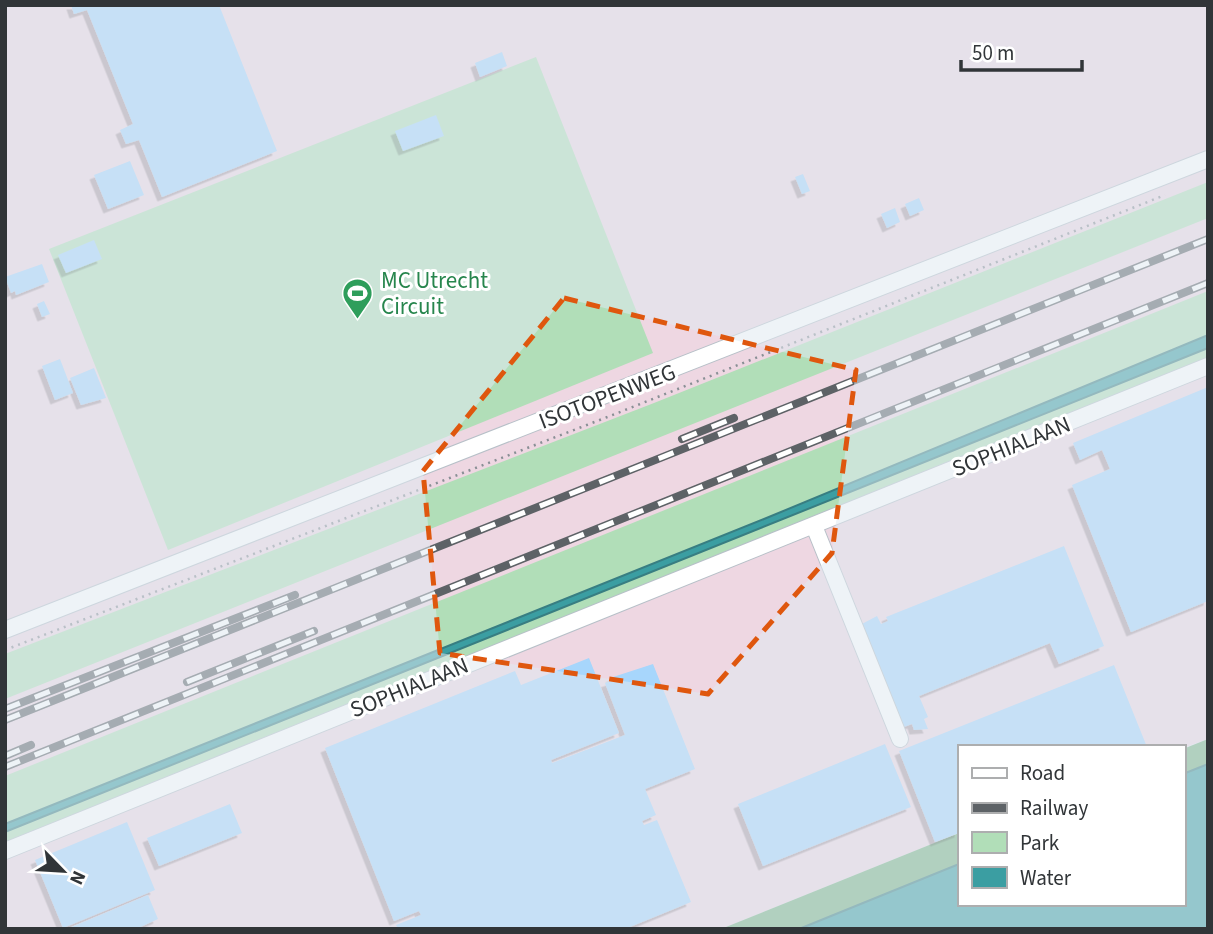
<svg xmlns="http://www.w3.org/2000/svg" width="1213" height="934" font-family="'Source Sans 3',sans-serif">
<defs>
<filter id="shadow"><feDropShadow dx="-4.5" dy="4.5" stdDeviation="0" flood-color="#0004"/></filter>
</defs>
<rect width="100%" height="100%" fill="#e0e9f1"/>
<path fill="#eed7e2" d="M5,5H1208V739L1183,748L959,747V833L721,929H5Z"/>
<g fill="#b1deb8">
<path d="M536,57L653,353L168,550L49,249Z"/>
<path d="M1208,182V218L5,699V654L654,403Z"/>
<path d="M1208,291V357L5,842V776Z"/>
</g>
<g fill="#79b283">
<path d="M1208,739V764L1183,774V749Z"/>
<path d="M959,833V864L799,929H721Z"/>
</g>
<g fill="#3b9ea2" stroke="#387e82" stroke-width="2">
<path d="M1208,335V348L5,832V824L764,519Z"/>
<path d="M1208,764V929H799L959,864V904H1183V774Z"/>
</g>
<g fill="#a7d6fc" filter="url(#shadow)">
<path d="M71,5H219L277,151L162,197L139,140L126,144L120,130L133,124L87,10L74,14Z"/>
<path d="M502,52L507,66L480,77L475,63Z"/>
<path d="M436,115L444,136L403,151L395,131Z"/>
<path d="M130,161L144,195L108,209L94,175Z"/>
<path d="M803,174L810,191L802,194L795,177Z"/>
<path d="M919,198L924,210L910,216L905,204Z"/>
<path d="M895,208L900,222L887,228L881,214Z"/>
<path d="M94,240L102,259L66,273L58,255Z"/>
<path d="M42,264L49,282L16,295L15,291L11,293L5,277Z"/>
<path d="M44,301L50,314L42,317L37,304Z"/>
<path d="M60,359L73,393L55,400L42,366Z"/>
<path d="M94,368L106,398L81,405L70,378Z"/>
<path d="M1208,387V601L1131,632L1072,485L1110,469L1102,450L1080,460L1073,443Z"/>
<path d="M1064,546L1104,646L1059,664L1050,643L919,696L928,717L924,719L928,729L914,730L912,724L901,728L860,625L877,616L881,624L888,621L886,617Z"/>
<path d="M589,658L619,733L551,760L552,763L625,735L605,683L611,681L610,678L653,664L695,769L645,789L656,815L642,821L644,825L657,820L691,902L625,929H398L396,925L421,915L419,911L394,921L325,748L515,671L521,685Z"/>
<path d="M1114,665L1147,747H959V833L935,842L899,751Z"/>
<path d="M885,744L911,807L763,866L738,804Z"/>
<path d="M230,804L242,833L159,866L147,838Z"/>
<path d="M127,822L155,890L63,928L35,860Z"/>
<path d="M148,895L158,919L136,929H67Z"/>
</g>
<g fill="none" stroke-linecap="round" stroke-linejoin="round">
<defs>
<g id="minor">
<path d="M814,526L900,739"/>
<path d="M5,630L1208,159"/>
<path d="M5,851L1208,366"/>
</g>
</defs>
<use href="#minor" stroke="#b7c0c8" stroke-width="18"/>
<path stroke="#898f95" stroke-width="2.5" stroke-dasharray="2 5" stroke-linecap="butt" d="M5,650L610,416L1165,195"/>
<use href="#minor" stroke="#fff" stroke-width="16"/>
<defs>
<g id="rail">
<path d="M682,439L734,418"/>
<path d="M187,682L314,631"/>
<path d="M5,709L295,595"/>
<path d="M5,720L1208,239"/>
<path d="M5,756L31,745"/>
<path d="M5,767L1208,283"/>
</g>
</defs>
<use href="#rail" stroke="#5d6266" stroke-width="8"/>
<use href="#rail" stroke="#fff" stroke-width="5" stroke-dasharray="16" stroke-linecap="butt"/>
</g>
<path d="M0 0H1213V934H0ZM564,298L856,370L832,553L708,694L440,653L423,471Z" fill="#e0e9f1" fill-opacity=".55" fill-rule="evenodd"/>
<path fill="none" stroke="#df570e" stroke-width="5" stroke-dasharray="14 9" stroke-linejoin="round" d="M564,298L856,370L832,553L708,694L440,653L423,471Z"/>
<defs>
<symbol id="stadium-pin" viewBox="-11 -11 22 30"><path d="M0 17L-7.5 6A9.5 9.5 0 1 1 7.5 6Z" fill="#2e9e5b" stroke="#fff"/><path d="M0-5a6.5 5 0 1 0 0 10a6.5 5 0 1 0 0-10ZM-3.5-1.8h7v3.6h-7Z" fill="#fff"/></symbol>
</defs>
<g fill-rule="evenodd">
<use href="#stadium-pin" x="340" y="276" width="35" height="47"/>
</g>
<g text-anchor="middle" stroke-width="6" stroke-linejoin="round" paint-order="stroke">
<g font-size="23" fill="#27864d" stroke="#fff" text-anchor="start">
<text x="381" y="288">MC Utrecht<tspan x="381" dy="26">Circuit</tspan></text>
</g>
<g font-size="23" fill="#313538" stroke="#fff">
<text transform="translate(607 396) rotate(-21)" y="8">ISOTOPENWEG</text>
<text transform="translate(1011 446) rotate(-22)" y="8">SOPHIALAAN</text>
<text transform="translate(409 687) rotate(-22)" y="8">SOPHIALAAN</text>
</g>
</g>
<rect width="1213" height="934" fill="none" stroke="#313538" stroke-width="14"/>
<rect x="958" y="745" width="228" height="161" fill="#ffffff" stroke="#adaeaf" stroke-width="2"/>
<rect x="972" y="768" width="35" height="10" fill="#ffffff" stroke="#adaeaf" stroke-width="2"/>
<text x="1020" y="780" font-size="21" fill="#313538">Road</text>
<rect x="972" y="803" width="35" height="10" fill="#5d6266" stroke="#adaeaf" stroke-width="2"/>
<text x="1020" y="815" font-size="21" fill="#313538">Railway</text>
<rect x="972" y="832" width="35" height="21" fill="#b1deb8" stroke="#adaeaf" stroke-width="2"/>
<text x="1020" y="850" font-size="21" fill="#313538">Park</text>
<rect x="972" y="867" width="35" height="21" fill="#3b9ea2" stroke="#adaeaf" stroke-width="2"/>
<text x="1020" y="885" font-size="21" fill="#313538">Water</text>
<g transform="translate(63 871) rotate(115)" stroke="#ffffff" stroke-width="5" paint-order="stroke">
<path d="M0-5L12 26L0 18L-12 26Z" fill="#313538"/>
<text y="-10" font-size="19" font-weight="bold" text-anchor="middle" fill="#313538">N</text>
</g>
<path d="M961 60v10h121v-10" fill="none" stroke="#313538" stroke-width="3.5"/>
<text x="972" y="60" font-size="21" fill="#313538" stroke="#ffffff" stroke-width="5" paint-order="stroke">50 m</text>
</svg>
